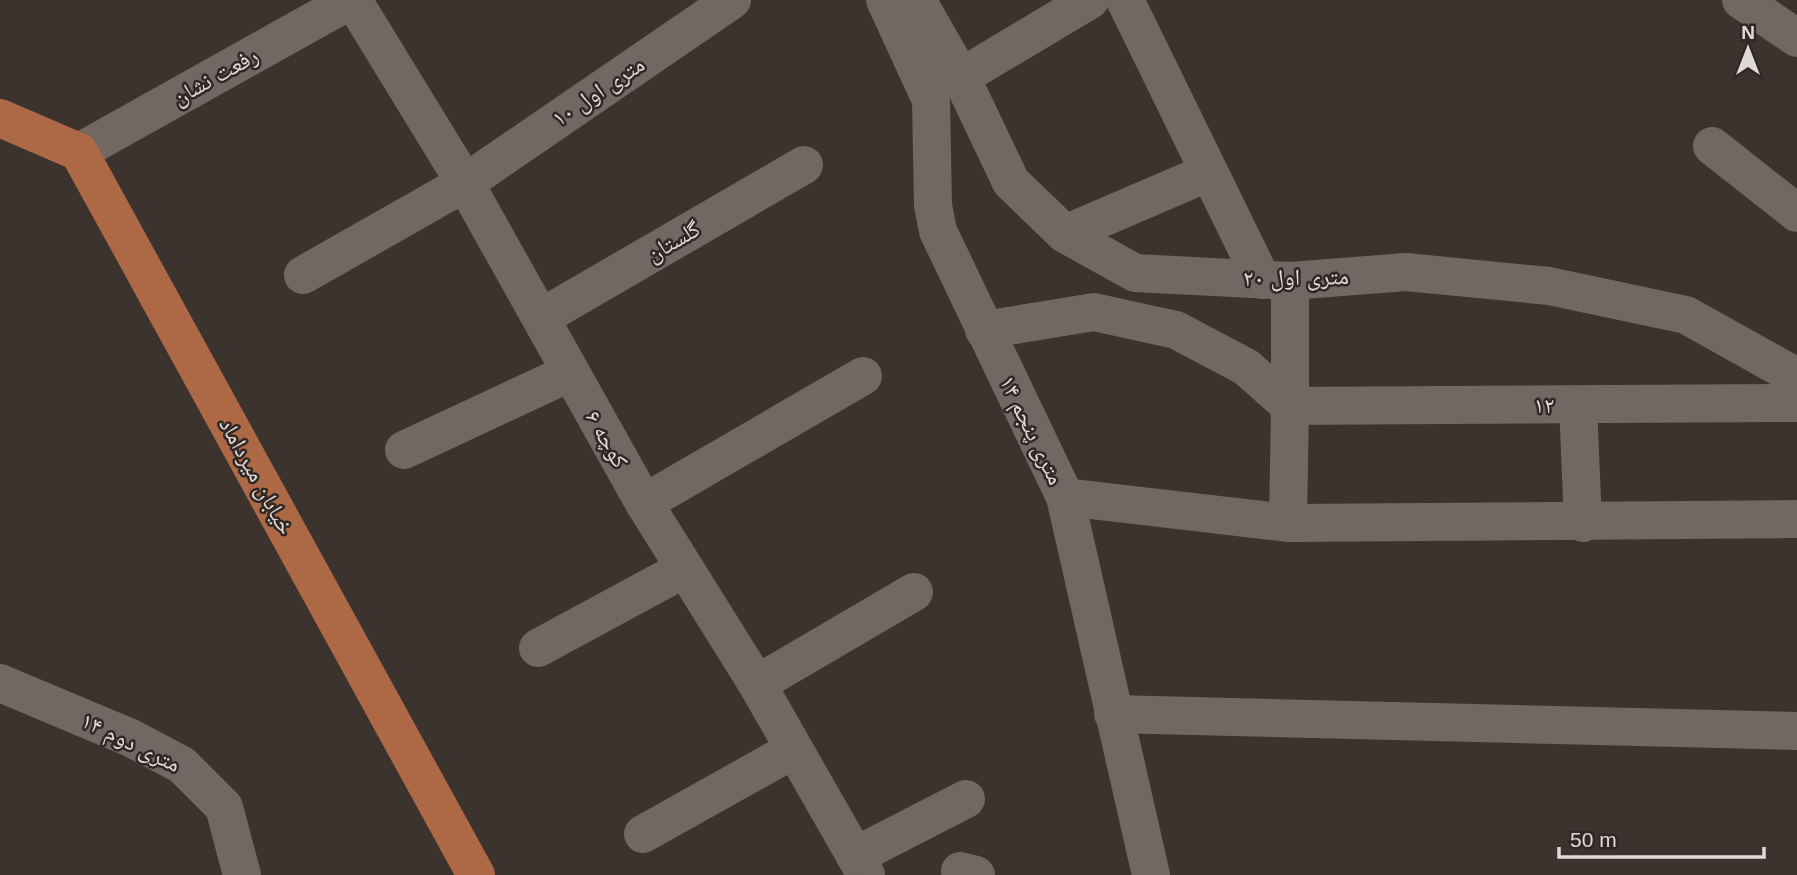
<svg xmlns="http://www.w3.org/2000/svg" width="1797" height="875" font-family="Helvetica,'Noto Naskh Arabic',sans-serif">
<rect width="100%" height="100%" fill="#3c322e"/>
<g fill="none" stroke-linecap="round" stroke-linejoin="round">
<g stroke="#726762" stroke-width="38">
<path d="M353,0L465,183L644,503L757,684L866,875"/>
<path d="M885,0L931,100L933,205L938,231L1065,497L1151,875"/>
<path d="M917,0L961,77L1011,182L1065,234L1135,273L1290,281L1406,272L1549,286L1686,315L1797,377"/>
<path d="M1125,0L1262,280"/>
<path d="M1741,0L1797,38"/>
<path d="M961,77L1090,0"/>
<path d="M1712,146L1797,213"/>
<path d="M79,152L351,0"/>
<path d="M1065,234L1207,173"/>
<path d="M303,275L465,183L732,0"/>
<path d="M1290,281V406L1797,403"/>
<path d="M542,317L804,165"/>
<path d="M984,330L1094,312L1176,330L1246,367L1290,406L1288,523"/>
<path d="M1578,405L1583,523"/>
<path d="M404,450L569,373"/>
<path d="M1065,497L1288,523L1797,519"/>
<path d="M644,503L863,376"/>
<path d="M538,648L684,569"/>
<path d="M0,683L131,738L182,765L224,807L242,875"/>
<path d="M757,684L914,592"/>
<path d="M1113,714L1797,731"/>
<path d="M643,834L793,750"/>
<path d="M855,856L966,799"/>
<path d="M960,871L976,875"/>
</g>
<path stroke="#ad6846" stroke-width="38" d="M0,118L79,152L476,875"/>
</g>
<g text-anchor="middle" stroke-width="5" stroke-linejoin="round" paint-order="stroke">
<g font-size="23" fill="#e0dad7" stroke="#312825">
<text transform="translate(215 76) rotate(-29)" y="8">رفعت نشان</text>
<text transform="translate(598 91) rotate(-34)" y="8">۱۰ متری اول</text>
<text transform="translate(673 241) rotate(-30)" y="8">گلستان</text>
<text transform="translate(1296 277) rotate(-1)" y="8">۲۰ متری اول</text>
<text x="1544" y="413">۱۲</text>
<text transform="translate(1032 430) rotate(64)" y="8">۱۴ متری پنجم</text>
<text transform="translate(607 439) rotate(60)" y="8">کوچه ۶</text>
<text transform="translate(257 476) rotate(61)" y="8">خیابان میرداماد</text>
<text transform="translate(131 742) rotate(26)" y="8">۱۴ متری دوم</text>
</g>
</g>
<g transform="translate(1748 49)" stroke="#312825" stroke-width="5" paint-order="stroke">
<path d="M0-5L12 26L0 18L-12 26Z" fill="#e0dad7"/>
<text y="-10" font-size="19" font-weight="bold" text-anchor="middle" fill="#e0dad7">N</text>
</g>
<path d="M1559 847v10h205v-10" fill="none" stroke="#e0dad7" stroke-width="3.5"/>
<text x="1570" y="847" font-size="21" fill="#e0dad7" stroke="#312825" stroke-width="5" paint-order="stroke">50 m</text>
</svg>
